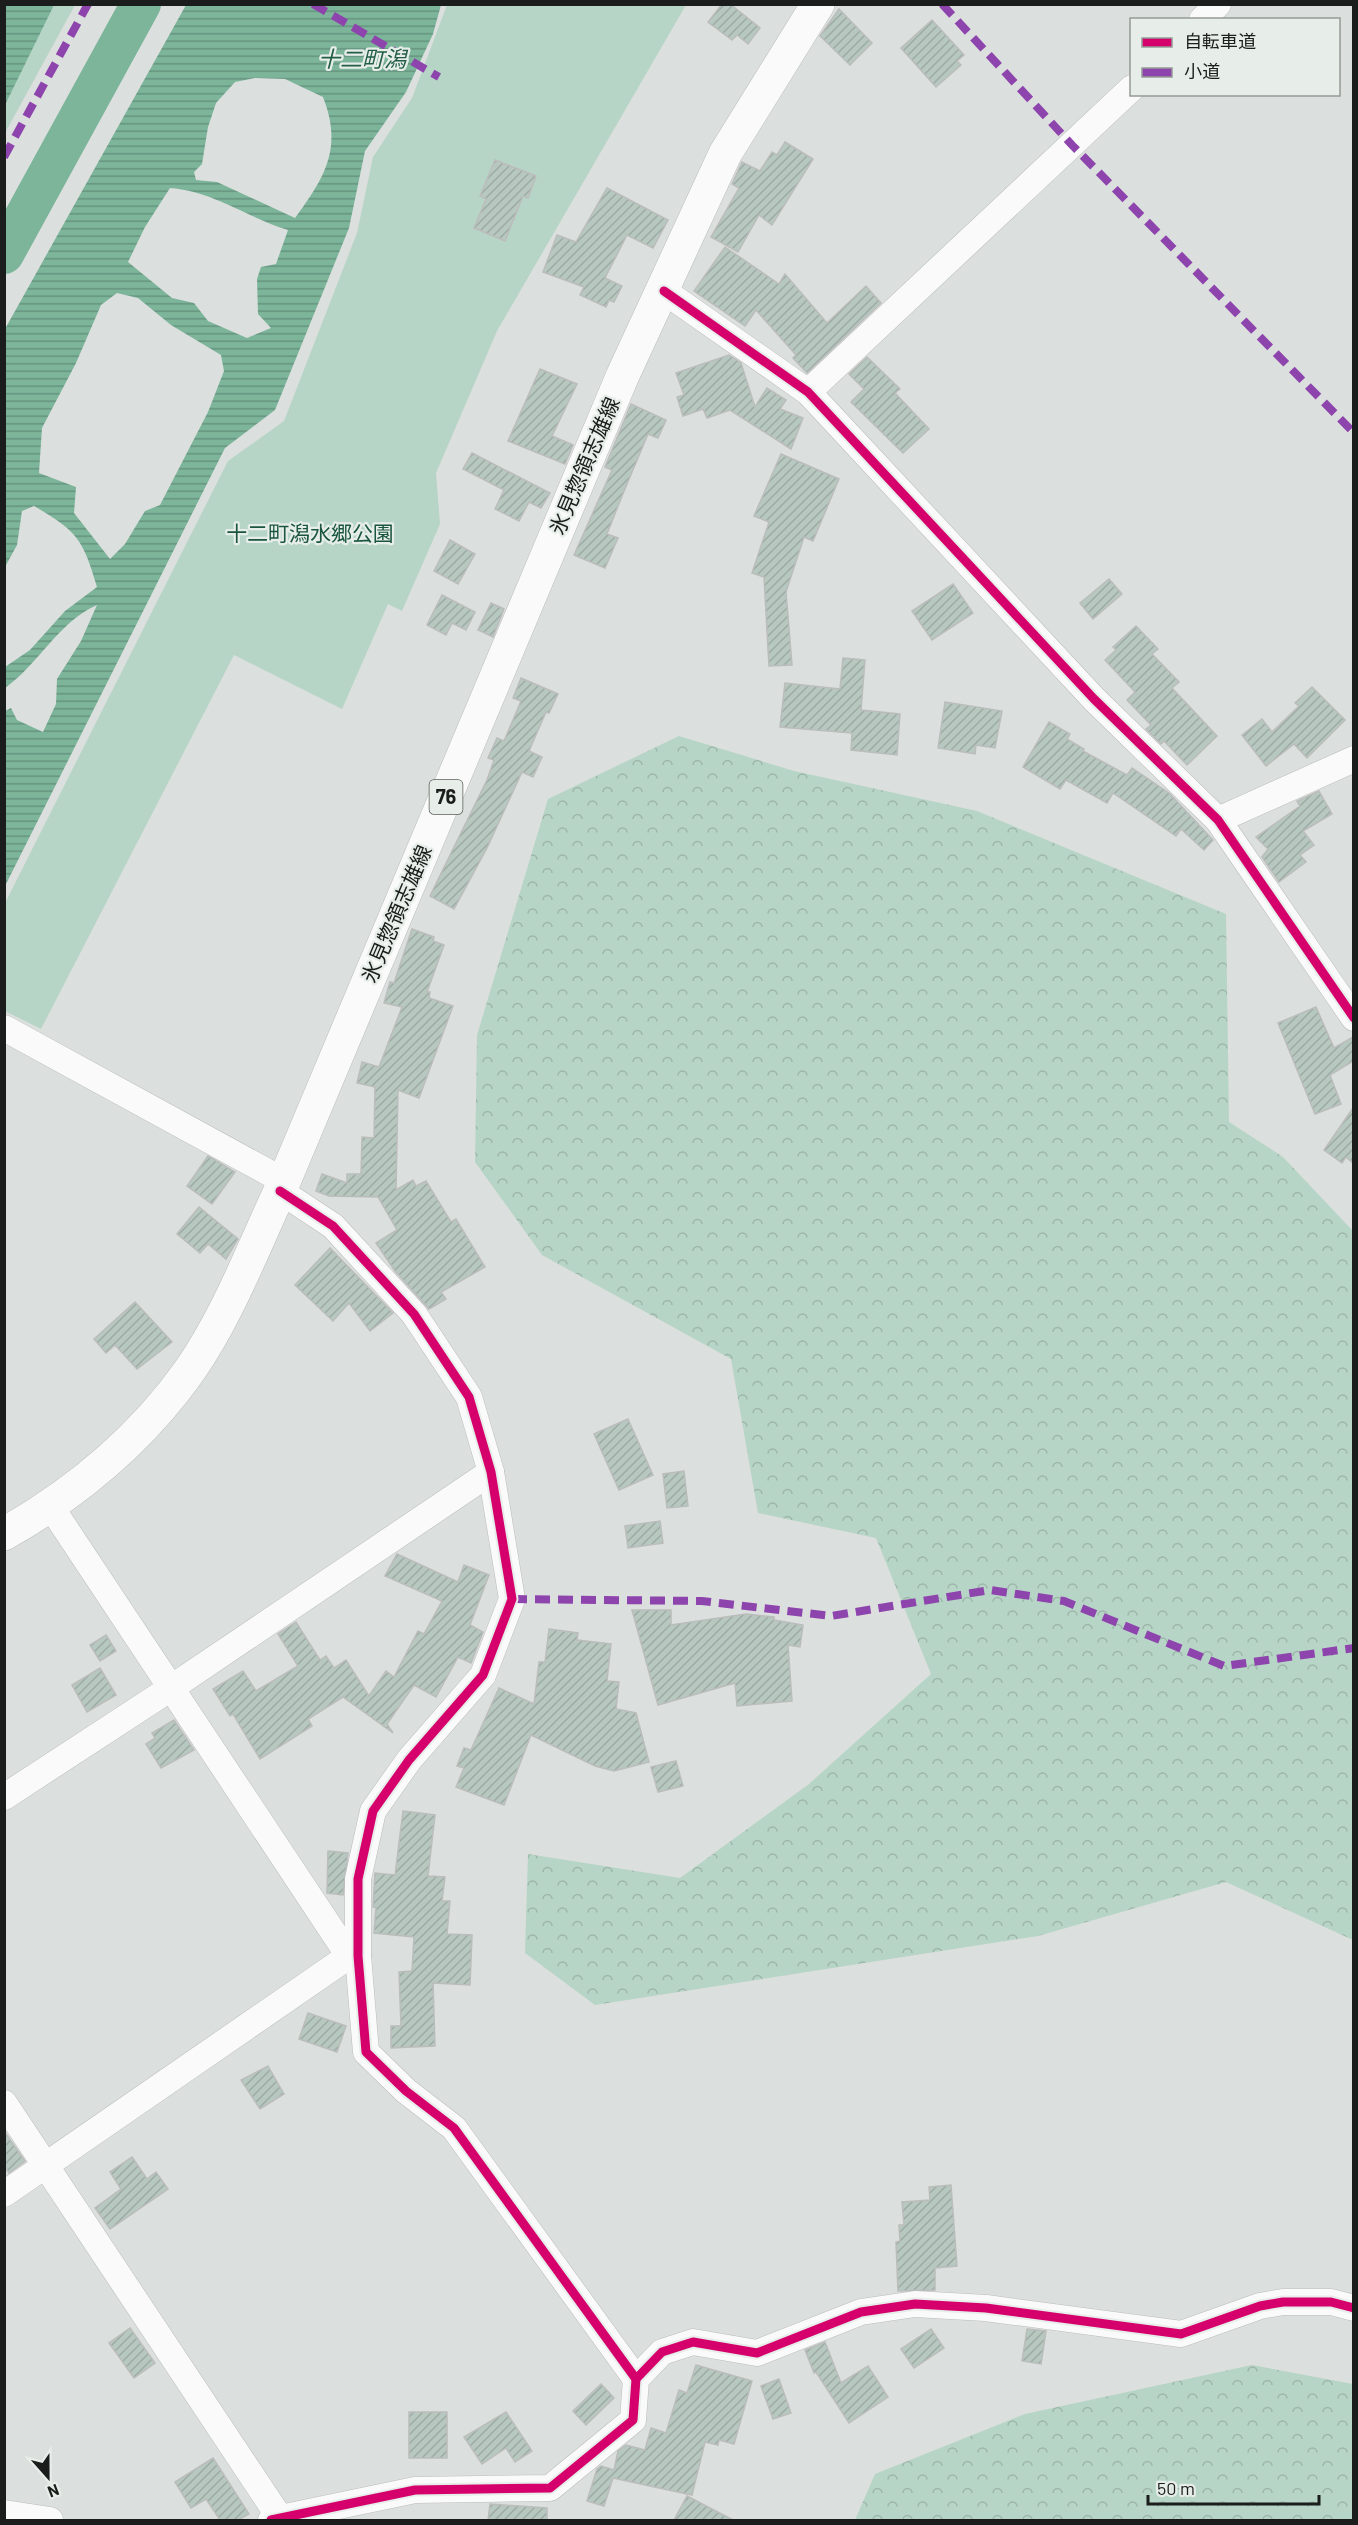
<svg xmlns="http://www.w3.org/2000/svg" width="1358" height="2525" font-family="Barlow,'Noto Sans JP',sans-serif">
<defs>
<pattern id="forest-crowns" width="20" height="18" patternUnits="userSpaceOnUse" patternTransform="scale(1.5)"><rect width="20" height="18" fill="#b7d5c6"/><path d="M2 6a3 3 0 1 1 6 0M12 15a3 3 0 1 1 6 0" fill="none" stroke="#9db6aa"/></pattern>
<pattern id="water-rules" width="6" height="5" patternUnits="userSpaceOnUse" patternTransform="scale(1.5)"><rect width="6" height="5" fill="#7db59b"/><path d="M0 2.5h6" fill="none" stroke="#66937e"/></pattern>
<pattern id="building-hatch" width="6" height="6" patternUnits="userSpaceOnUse" patternTransform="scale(1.5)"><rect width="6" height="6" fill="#b7c8c0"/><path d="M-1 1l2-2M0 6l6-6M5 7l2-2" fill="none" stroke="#9daba4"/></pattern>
</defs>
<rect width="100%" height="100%" fill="#dbdfdd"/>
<g fill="#b7d5c6">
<path d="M5,5H75L5,133Z"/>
<path d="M447,5H686L497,331L436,473L440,524L402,611L388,604L342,709L234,655L41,1029L5,1011L4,905L228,461L284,421L357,233L373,157L412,98Z"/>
</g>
<g fill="url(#forest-crowns)">
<path d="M679,736L794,771L977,811L1226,914L1229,1122L1283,1157L1353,1231V1940L1226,1882L1038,1936L595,2005L525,1953L528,1854L680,1878L809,1784L931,1674L876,1538L758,1513L731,1359L542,1255L475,1162L477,1035L548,799Z"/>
<path d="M1252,2365L1353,2384V2520H855L875,2474L1025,2414Z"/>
</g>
<g fill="url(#water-rules)" fill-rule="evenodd">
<path d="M5,4L54,5L5,105L4,5Z"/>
<path d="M186,5H441L433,34L406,92L365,151L349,228L275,410L225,448L5,886V711L11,708L17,720L43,732L56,704L57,679L81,641L97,605C58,622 39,664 5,688V667L30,650L65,611L97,587C83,539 77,531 34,506L22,511L17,545L5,567V329ZM255,78L285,79L323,97C343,148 325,177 295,218L217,182L196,180L194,172L202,164L208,127L216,103L235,82ZM170,188C213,191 248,218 288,230L276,264L261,267L257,279L258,314L271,328L247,338L208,321L194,303L172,298L128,262L145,227ZM117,293L138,298L171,325L221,355L224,371L208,412L160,505L145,511L125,544L110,559L74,513L76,487L39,473L42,428L76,363L101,305Z"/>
</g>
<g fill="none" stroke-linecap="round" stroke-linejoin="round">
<path stroke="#7db59b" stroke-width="40" d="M4,254L141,4"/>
</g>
<g fill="url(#building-hatch)" stroke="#bbbdbc" stroke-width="1.5">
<path d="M722,4H730L760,28L748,44L737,35L732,40L708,22Z"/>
<path d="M839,9L872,43L850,65L820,36Z"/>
<path d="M932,20L964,55L957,61L961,65L936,87L901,48Z"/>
<path d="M785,142L813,159L772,225L759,215L738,252L711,237L739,188L732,184L742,162L760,171L772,152L777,155Z"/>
<path d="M495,160L536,176L528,198L523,196L505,241L474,228L486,199L480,196Z"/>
<path d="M607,188L668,220L653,248L627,235L605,278L622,286L614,302L609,300L606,307L580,295L584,287L543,272L557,235L576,242Z"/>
<path d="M725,247L779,284L785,274L827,323L866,286L881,303L807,373L793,358L796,355L756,310L745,326L694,291Z"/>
<path d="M729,355L741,363L755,407L767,388L786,400L780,409L803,418L791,449L730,410L707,418L703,409L683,416L677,397L684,395L676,373Z"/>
<path d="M867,357L900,389L895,393L929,429L903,453L851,402L864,389L849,374Z"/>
<path d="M540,369L577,384L552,436L573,445L565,464L508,441Z"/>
<path d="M631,404L666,420L658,438L648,434L622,496L607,534L618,538L605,568L574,555L612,470L605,467Z"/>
<path d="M472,453L550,493L541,508L529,502L519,521L495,509L504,490L463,469Z"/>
<path d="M781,454L839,479L813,541L804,537L786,592L792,665L769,666L764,577L752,573L769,522L754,516Z"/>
<path d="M450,540L475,554L458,584L434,571Z"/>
<path d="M1109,579L1122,594L1093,619L1080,603Z"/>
<path d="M953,584L973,613L932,640L912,611Z"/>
<path d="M442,595L475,612L466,630L452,623L446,635L427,625Z"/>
<path d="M491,603L504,609L493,637L478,630Z"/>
<path d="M1136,626L1158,649L1152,654L1179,682L1172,688L1217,736L1187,765L1164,741L1161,744L1146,729L1151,725L1127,700L1135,692L1105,660L1116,650L1113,647Z"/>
<path d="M843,658L865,660L861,710L900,714L897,755L851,750L852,733L780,727L785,683L840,689Z"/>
<path d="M521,678L558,694L549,713L546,712L529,751L542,757L533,777L522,772L487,848L454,909L430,896L487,780L494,760L488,758L497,738L504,741L521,701L513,698Z"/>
<path d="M1312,687L1345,720L1307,758L1294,744L1266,766L1242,735L1262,719L1272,732L1299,706L1295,703Z"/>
<path d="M945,702L1002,711L995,748L976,745L975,754L938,748Z"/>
<path d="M1049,722L1070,734L1067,739L1084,749L1083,751L1127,775L1132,768L1169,793L1213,840L1204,850L1181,829L1176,836L1113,793L1107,803L1066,780L1060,789L1023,767Z"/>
<path d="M1319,791L1332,814L1303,831L1314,845L1300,855L1306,862L1279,882L1262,857L1268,849L1256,837L1300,806L1297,801Z"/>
<path d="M412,929L434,937L433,941L444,945L427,992H430L429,998L453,1006L419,1098L398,1090L396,1190L413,1180L416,1186L426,1181L451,1222L456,1219L485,1267L441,1292L446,1299L429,1309L395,1271L376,1243L397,1230L378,1197L329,1196L316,1191L322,1174L347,1183V1174H361L362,1137L374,1138L375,1087L357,1083L362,1062L379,1067L402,1007L384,1003L390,982L394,983Z"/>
<path d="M1316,1007L1334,1048L1353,1037V1061L1330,1075L1341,1104L1315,1114L1278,1023Z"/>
<path d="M1353,1108V1163L1346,1157L1342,1163L1324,1150Z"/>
<path d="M208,1156L235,1172L212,1204L187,1186Z"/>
<path d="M199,1207L238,1239L226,1259L208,1244L200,1253L177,1234Z"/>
<path d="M330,1248L393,1313L370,1331L349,1303L333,1321L295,1285Z"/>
<path d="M135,1302L172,1342L137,1369L115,1345L106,1353L94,1339Z"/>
<path d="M628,1419L653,1475L619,1490L594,1434Z"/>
<path d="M684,1471L688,1506L667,1508L663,1474Z"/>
<path d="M660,1521L663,1543L628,1548L625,1526Z"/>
<path d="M397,1554L458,1582L464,1565L489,1575L470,1625L483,1632L471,1663L458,1657L436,1697L414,1685L387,1724L393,1733L343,1697L308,1719L312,1726L260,1759L233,1714L230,1716L213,1689L243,1671L256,1691L298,1666L278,1634L296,1622L320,1660L326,1656L334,1668L346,1660L369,1696L386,1671L394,1677L418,1631L424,1634L442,1601L385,1576Z"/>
<path d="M632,1610H671V1625L746,1614L774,1617V1620L803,1625L800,1647L788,1645L792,1701L737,1706L735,1683L658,1705Z"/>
<path d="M549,1629L578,1633L577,1640L611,1644L607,1681L619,1682L616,1709L636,1713L649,1762L614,1771L595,1766L531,1735L504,1805L456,1787L464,1768L457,1766L464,1748L471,1750L499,1688L534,1704L539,1662H545Z"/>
<path d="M106,1635L116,1651L100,1661L90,1645Z"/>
<path d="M100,1668L116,1695L87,1712L72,1685Z"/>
<path d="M174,1720L194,1750L161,1768L146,1744L155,1738L152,1733Z"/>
<path d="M676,1761L683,1786L658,1792L651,1767Z"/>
<path d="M403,1811L435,1815L428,1876L445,1877L442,1901H450L447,1934L472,1935L470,1985L433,1983L435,2046L391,2048V2026H401L399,1972L412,1971L414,1937L374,1933L376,1907H373L375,1873L395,1875Z"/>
<path d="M328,1851L348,1853L343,1895L327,1893Z"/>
<path d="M308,2013L346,2026L337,2052L299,2039Z"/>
<path d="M268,2066L284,2094L260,2109L241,2080Z"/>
<path d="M4,2131L25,2161L9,2173L4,2166Z"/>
<path d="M132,2157L147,2179L156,2172L168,2189L110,2229L95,2208L121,2189L110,2172Z"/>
<path d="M951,2185L957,2266L935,2268V2290L898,2291L896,2242L900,2241L899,2225H904L902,2202L930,2200L929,2187Z"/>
<path d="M130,2328L155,2363L134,2378L109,2343Z"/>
<path d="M931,2329L944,2348L914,2368L901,2349Z"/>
<path d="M1027,2329L1046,2331L1041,2364L1022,2361Z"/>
<path d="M825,2342L841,2383L868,2366L888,2397L849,2423L816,2372L814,2373L805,2350Z"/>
<path d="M696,2365L752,2381L734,2444L719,2440L718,2445L705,2442L692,2495L613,2478L604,2506L587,2501L597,2469L601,2466L614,2470L618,2451L626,2445L645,2450L651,2428L666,2433L679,2390L687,2393Z"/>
<path d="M779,2379L791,2413L773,2419L761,2386Z"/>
<path d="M601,2384L614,2398L586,2425L573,2411Z"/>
<rect x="409" y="2412" width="38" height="46"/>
<path d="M506,2412L532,2451L515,2462L506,2448L482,2464L464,2437Z"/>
<path d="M213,2458L249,2514L238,2520H220L206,2499L191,2508L175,2482Z"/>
<path d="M687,2496L733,2520H674Z"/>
<path d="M490,2504L547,2508V2520H488Z"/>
</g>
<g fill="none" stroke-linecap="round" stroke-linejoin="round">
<defs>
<g id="street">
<path d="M1202,20L1218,4"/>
<path d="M664,291L808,392L1094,699L1218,820L1354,1018"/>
<path d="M808,392L1132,88"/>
<path d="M1218,820L1354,759"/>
<path d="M4,1028L284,1181"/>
<path d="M280,1191L333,1226L414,1314L469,1397L491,1472L512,1599L483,1675L409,1760L373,1811L358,1879V1956L366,2052L406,2091L454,2128L636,2379"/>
<path d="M51,1507L349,1956"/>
<path d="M4,1797L171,1688L491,1472"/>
<path d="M4,2103L280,2518"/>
<path d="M4,2194L349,1956H358"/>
<path d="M4,2513L50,2520"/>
<path d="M271,2520L415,2490L550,2488L633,2420L636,2379L662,2352L693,2342L757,2353L861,2312L915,2304L986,2308L1181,2334L1260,2306L1283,2302H1331L1354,2308"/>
</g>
<path id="primary" d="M4,1534C76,1493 142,1438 190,1370C228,1315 252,1251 280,1191L622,377L725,154L818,4"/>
</defs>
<use href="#street" stroke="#babdbb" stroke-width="27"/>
<use href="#primary" stroke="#babdbb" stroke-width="34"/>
<use href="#street" stroke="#fafafa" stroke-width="26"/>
<use href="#primary" stroke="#fafafa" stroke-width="33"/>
<g stroke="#8e44ad" stroke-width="8" stroke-dasharray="15 8" stroke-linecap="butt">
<path d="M313,4L439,77"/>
<path d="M942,4L1072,145L1354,433"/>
<path d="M4,157L88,4"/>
<path d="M512,1599L702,1601L831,1616L990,1590L1064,1601L1224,1666L1354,1648"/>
</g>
<defs>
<g id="cycleway">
<path d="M664,291L808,392L1094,699L1218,820L1354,1018"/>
<path d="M280,1191L333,1226L414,1314L469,1397L491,1472L512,1599L483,1675L409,1760L373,1811L358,1879V1956L366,2052L406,2091L454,2128L636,2379"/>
<path d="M271,2520L415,2490L550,2488L633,2420L636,2379L662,2352L693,2342L757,2353L861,2312L915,2304L986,2308L1181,2334L1260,2306L1283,2302H1331L1354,2308"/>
</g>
</defs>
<use href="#cycleway" stroke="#e7eeea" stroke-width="13"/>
<use href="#cycleway" stroke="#d6006c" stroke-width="9"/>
</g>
<g text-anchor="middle" stroke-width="4.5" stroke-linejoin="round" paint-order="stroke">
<rect fill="#e7eeea" stroke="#585c59" stroke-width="1.5" x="429.5" y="780" width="33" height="34" rx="4.5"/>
<g font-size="20" font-weight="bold" fill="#1a1d1b">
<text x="446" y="804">76</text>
</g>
<g font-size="21" fill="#1a1d1b" stroke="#e7eeea">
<text transform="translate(585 466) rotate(-67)" y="7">氷見惣領志雄線</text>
<text transform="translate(397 914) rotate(-67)" y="7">氷見惣領志雄線</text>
</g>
<g font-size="21" fill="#19563d" stroke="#e7eeea">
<text x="310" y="541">十二町潟水郷公園</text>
</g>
<g font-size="22" font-style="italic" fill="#235e45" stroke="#e7eeea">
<text x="362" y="67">十二町潟</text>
</g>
</g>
<rect width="1358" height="2525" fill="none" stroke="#1a1d1b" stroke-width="12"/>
<rect x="1130" y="18" width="210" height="78" fill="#e7eeea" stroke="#959a97" stroke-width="1.5"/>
<rect x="1142" y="38" width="30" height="9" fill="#d6006c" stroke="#959a97" stroke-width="1.5"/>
<text x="1184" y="48" font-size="18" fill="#1a1d1b">自転車道</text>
<rect x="1142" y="68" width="30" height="9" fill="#8e44ad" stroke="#959a97" stroke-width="1.5"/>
<text x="1184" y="78" font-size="18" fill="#1a1d1b">小道</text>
<g transform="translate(48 2477) rotate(159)" stroke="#e7eeea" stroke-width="4.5" paint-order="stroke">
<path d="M0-4.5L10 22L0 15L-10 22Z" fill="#1a1d1b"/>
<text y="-9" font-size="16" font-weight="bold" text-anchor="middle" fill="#1a1d1b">N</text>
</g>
<path d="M1148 2495v9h171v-9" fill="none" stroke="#1a1d1b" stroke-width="3"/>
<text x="1157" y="2495" font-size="18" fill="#1a1d1b" stroke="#e7eeea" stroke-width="4.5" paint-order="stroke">50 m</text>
</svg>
